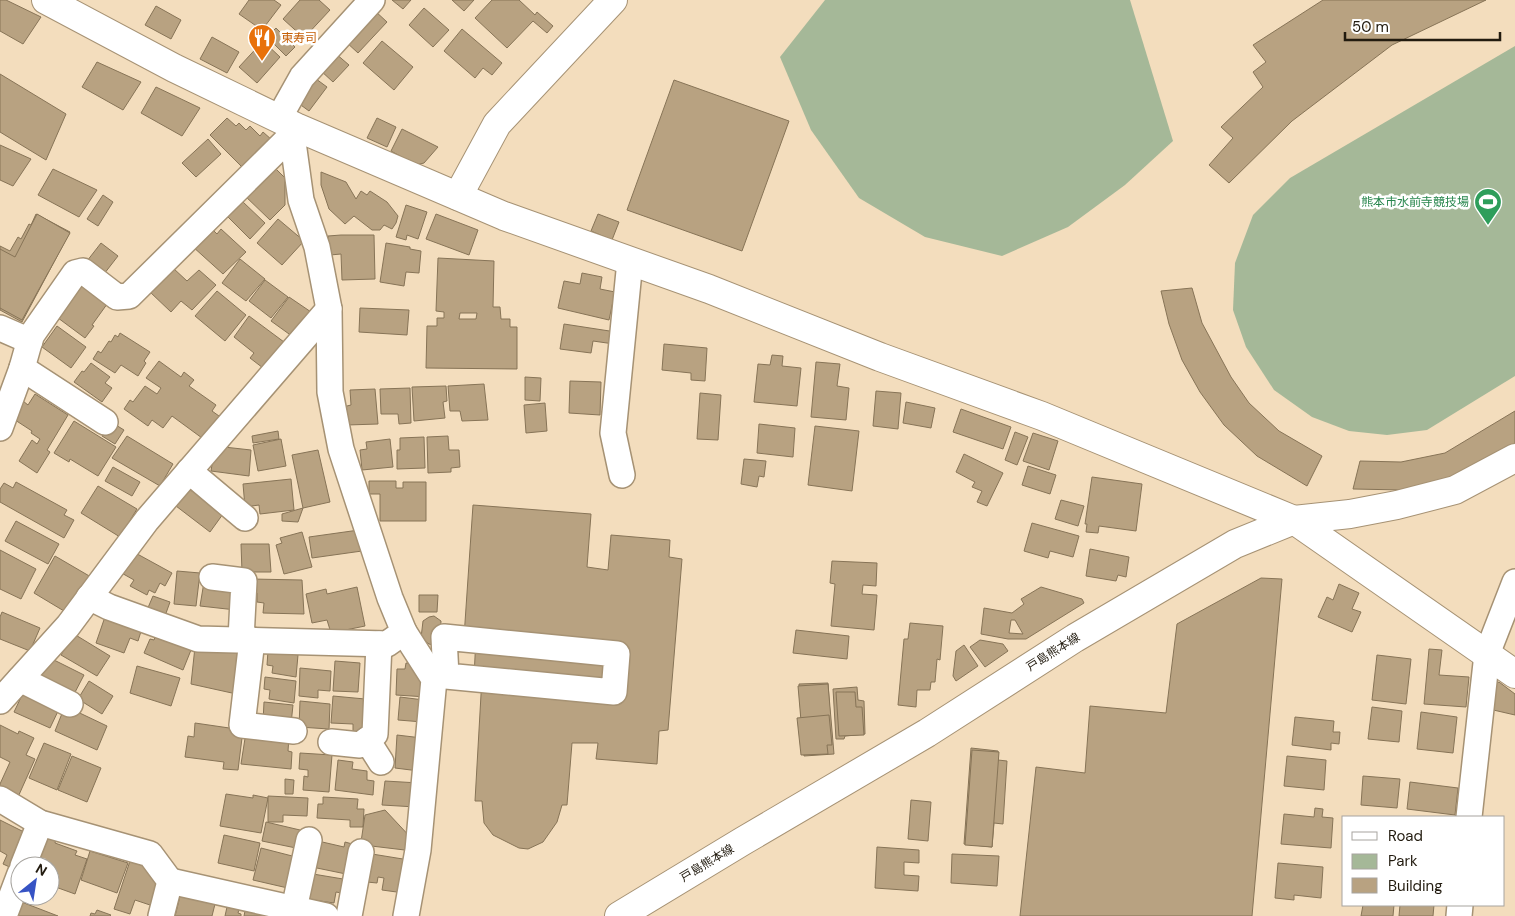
<svg xmlns="http://www.w3.org/2000/svg" width="1515" height="916" font-family="'DM Sans','Noto Sans JP',sans-serif">
<rect width="100%" height="100%" fill="#f3ddbd"/>
<g fill="#a5b898">
<path d="M825,0H1130L1173,141L1125,185L1068,227L1002,256L925,237L859,198L811,130L780,57Z"/>
<path d="M1515,46V376L1427,430L1387,435L1349,431L1312,417L1274,390L1246,347L1233,310L1235,263L1253,215L1290,178Z"/>
</g>
<g fill="#b8a281" stroke="#877457" fill-rule="evenodd">
<path d="M0,0H6L41,17L23,44L0,31Z"/>
<path d="M249,0H274L281,5L262,30L239,14Z"/>
<path d="M300,0H319L330,10L304,38L283,19Z"/>
<path d="M392,0H411L403,9Z"/>
<path d="M452,0H474L464,11Z"/>
<path d="M492,0H519L535,15L537,12L553,26L547,33L533,21L507,48L475,18Z"/>
<path d="M1323,0H1486L1392,45L1292,121L1229,183L1209,165L1233,138L1221,127L1263,87L1253,72L1266,62L1253,45Z"/>
<path d="M156,6L181,20L171,39L145,25Z"/>
<path d="M424,8L449,30L433,47L409,25Z"/>
<path d="M374,10L387,22L358,53L345,41Z"/>
<path d="M276,28L295,47L286,56L267,37Z"/>
<path d="M462,29L502,63L492,75L483,68L475,78L444,51Z"/>
<path d="M212,37L239,52L227,73L200,59Z"/>
<path d="M263,41L280,57L257,83L239,67Z"/>
<path d="M382,41L413,67L394,90L363,63Z"/>
<path d="M335,53L349,65L333,82L320,70Z"/>
<path d="M97,62L141,82L123,110L82,87Z"/>
<path d="M0,74L66,114L46,160L0,132Z"/>
<path d="M312,76L327,87L309,111L294,100Z"/>
<path d="M674,80L789,121L742,251L627,210Z"/>
<path d="M156,87L200,108L182,136L141,113Z"/>
<path d="M227,118L236,126L239,123L246,130L250,126L260,136L263,132L272,140L245,170L210,135Z"/>
<path d="M377,118L396,127L387,147L367,138Z"/>
<path d="M402,129L438,147L424,163L416,165L391,151Z"/>
<path d="M208,139L221,154L196,177L182,163Z"/>
<path d="M0,145L31,159L13,186L0,180Z"/>
<path d="M272,165L285,178V205L270,220L243,194Z"/>
<path d="M53,169L97,190L79,217L38,195Z"/>
<path d="M321,172L346,182L356,199L361,191L367,195L370,191L387,202L398,216L396,223L392,229L384,225L380,230H372L354,216L345,224L329,209L321,185Z"/>
<path d="M103,195L113,202L98,226L87,219Z"/>
<path d="M243,202L265,223L250,239L228,217Z"/>
<path d="M406,205L427,212L418,239L407,235L406,240L396,237Z"/>
<path d="M36,214L70,232L22,322L0,310V246L10,251L18,237L21,239L29,224L31,225Z"/>
<path d="M37,214L70,233L22,320L0,308V249L15,257Z"/>
<path d="M436,214L478,230L469,255L426,239Z"/>
<path d="M598,214L619,222L612,240L591,231Z"/>
<path d="M278,219L304,241L282,265L257,243Z"/>
<path d="M210,227L217,234L221,229L246,252L223,274L192,246Z"/>
<path d="M341,235H374L375,279L342,280L341,254L330,255L328,236Z"/>
<path d="M101,243L118,256L104,274L87,261Z"/>
<path d="M386,243L410,247V249L421,251L419,273L406,272L404,286L380,282Z"/>
<path d="M438,258L494,261L493,307H500L501,319H510V327H517V369L426,368L427,326H437V318H444V312L436,311ZM460,313H477L476,319H459Z"/>
<path d="M240,259L265,279L246,301L222,283Z"/>
<path d="M173,268L187,281L199,270L216,285L192,310L181,301L171,312L150,292Z"/>
<path d="M582,273L602,277L600,289L615,292L609,320L558,308L564,281L580,284Z"/>
<path d="M81,279L110,300L92,325L94,326L85,338L54,315Z"/>
<path d="M265,280L288,297L271,318L249,301Z"/>
<path d="M1192,288L1202,323L1231,377L1249,403L1279,431L1322,456L1307,486L1257,456L1224,425L1200,392L1182,360L1169,324L1161,291Z"/>
<path d="M217,291L246,315L225,341L195,316Z"/>
<path d="M289,297L314,314L296,339L271,321Z"/>
<path d="M360,308L409,310L407,335L359,332Z"/>
<path d="M249,316L284,342L263,368L250,358L254,353L234,337Z"/>
<path d="M564,324L616,332L614,344L593,341L591,353L560,349Z"/>
<path d="M57,326L86,347L71,368L42,347Z"/>
<path d="M120,333L150,352L144,361L146,363L138,376L121,365L115,373L93,359L98,351L101,353L109,341L111,342L115,335L118,337Z"/>
<path d="M664,344L707,348L705,381L691,380V373L662,370Z"/>
<path d="M772,355L783,356L782,366L801,368L797,406L754,402L758,364L770,365Z"/>
<path d="M159,361L181,377L184,372L194,380L189,386L216,405L212,411L219,416L202,438L172,416L163,428L152,420L148,426L124,409L130,400L133,402L145,386L157,394L161,388L146,378Z"/>
<path d="M816,362L840,364L837,386L849,388L846,420L811,417Z"/>
<path d="M91,363L110,377L105,383L112,388L102,402L74,382L82,371L84,372Z"/>
<path d="M525,377L541,378L540,401L525,400Z"/>
<path d="M570,381L601,382L600,415L569,413Z"/>
<path d="M484,384L488,420L462,421L460,411H450L448,386Z"/>
<path d="M446,386L447,401L443,402L445,418L414,421L412,387Z"/>
<path d="M410,388L411,423L399,424L398,414H381L380,389Z"/>
<path d="M375,389L378,424L347,425L343,407L351,405L350,390Z"/>
<path d="M876,391L901,393L898,429L873,426Z"/>
<path d="M700,393L721,395L718,440L697,439Z"/>
<path d="M35,394L68,415L47,450L50,452L37,473L19,461L32,440L37,444L40,439L31,433L32,431L12,418L23,401L28,405Z"/>
<path d="M906,402L935,408L931,428L903,423Z"/>
<path d="M545,403L547,431L526,433L524,405Z"/>
<path d="M961,409L1011,427L1003,449L953,432Z"/>
<path d="M1515,411V444L1458,480L1403,490L1353,489L1360,461L1401,462L1445,453Z"/>
<path d="M74,421L116,447L98,476L70,459L69,462L54,453Z"/>
<path d="M111,422L124,430L115,444L102,436Z"/>
<path d="M759,424L795,428L793,457L757,453Z"/>
<path d="M815,426L859,431L852,491L808,485Z"/>
<path d="M278,431L279,439L253,443L252,436Z"/>
<path d="M1015,432L1028,437L1017,465L1005,460Z"/>
<path d="M1033,433L1058,441L1049,470L1023,461Z"/>
<path d="M127,436L173,464L160,486L112,458Z"/>
<path d="M448,436L449,450H459L460,467L451,468V472L428,473L427,437Z"/>
<path d="M424,437L425,468L397,469V450H400V438Z"/>
<path d="M281,439L286,466L258,471L253,445Z"/>
<path d="M390,439L393,467L362,470L360,450L367,449L366,442Z"/>
<path d="M215,446L251,450L249,476L211,471Z"/>
<path d="M318,450L330,502L303,508L292,455Z"/>
<path d="M964,454L1003,473L987,506L977,502L982,491L972,487L975,482L956,472Z"/>
<path d="M744,459L766,461L764,477L759,476L757,487L741,484Z"/>
<path d="M1028,466L1056,475L1050,494L1022,485Z"/>
<path d="M113,467L140,482L132,496L105,481Z"/>
<path d="M1092,477L1142,484L1136,531L1099,526L1098,533L1086,532L1087,524H1085Z"/>
<path d="M291,479L294,510L260,514L259,505L245,507L243,484Z"/>
<path d="M369,481H396V488H403V482H426V521H380V494H369Z"/>
<path d="M16,482L67,510L64,515L74,520L64,538L0,502V489L4,483L13,488Z"/>
<path d="M98,486L137,509L120,537L81,513Z"/>
<path d="M189,489L195,493L197,490L223,514L210,532L176,506Z"/>
<path d="M1061,500L1084,506L1078,526L1055,519Z"/>
<path d="M473,505L591,514L587,567L608,570L611,535L670,540L669,557L682,559L668,730L659,731L657,764L596,759L598,743H572L567,805H562L557,822L543,842L528,849L519,848L493,835L484,823L482,801H475L482,677H474L476,637H464Z"/>
<path d="M303,508L298,522L282,521V514Z"/>
<path d="M16,521L59,544L48,564L5,541Z"/>
<path d="M1032,523L1079,536L1073,557L1050,551L1048,558L1024,551Z"/>
<path d="M359,530L362,551L312,558L309,537Z"/>
<path d="M302,532L312,567L284,574L276,545L282,543L280,538Z"/>
<path d="M241,544H269L271,572H242Z"/>
<path d="M1090,549L1129,557L1126,577L1118,575L1116,581L1086,576Z"/>
<path d="M0,550L36,569L21,599L0,589Z"/>
<path d="M130,550L172,573L165,586L160,583L155,593L149,590L147,595L130,586L134,580L118,571Z"/>
<path d="M55,556L91,577L69,614L34,593Z"/>
<path d="M832,561L877,563L876,586L863,585L862,594L877,595L874,630L831,626L835,584L830,583Z"/>
<path d="M177,571L200,573L196,606L174,604Z"/>
<path d="M1261,578L1282,579L1252,916H1020L1036,767L1085,773L1090,706L1166,713L1177,624Z"/>
<path d="M251,579L302,580L304,614L263,613L264,603L257,602V593L251,592Z"/>
<path d="M204,582L239,586L236,610L200,606Z"/>
<path d="M1339,584L1359,593L1352,609L1361,612L1352,632L1318,617L1327,597L1333,600Z"/>
<path d="M357,587L365,626L331,633L327,620L312,623L306,594L326,589L327,594Z"/>
<path d="M1041,587L1082,599L1084,603L1026,639H1008L981,634L984,608L1012,613L1024,604L1021,599ZM1011,620H1015L1023,634L1009,633Z"/>
<path d="M419,595H438L437,612H419Z"/>
<path d="M153,596L170,602L165,616L147,610Z"/>
<path d="M107,611L143,625L138,641L130,638L124,653L96,643Z"/>
<path d="M2,612L40,628L30,651L0,639V617Z"/>
<path d="M434,616L441,621L440,640L433,645L429,644L421,638L423,621L429,617Z"/>
<path d="M910,623L943,626L940,660L937,659L935,682H931L930,690H917L916,707L898,705L904,639H908Z"/>
<path d="M796,630L849,636L847,659L793,653Z"/>
<path d="M74,634L110,656L97,676L61,655Z"/>
<path d="M156,634L191,650L183,670L144,653L150,639L154,640Z"/>
<path d="M980,640L1003,644L1008,651L985,667L970,647Z"/>
<path d="M964,645L978,666L956,681L953,676L956,651Z"/>
<path d="M195,647L247,649L241,695L191,684Z"/>
<path d="M1429,649L1442,650L1439,675L1469,677L1466,707L1424,704Z"/>
<path d="M268,651L298,655L296,677L272,673L273,666L267,665Z"/>
<path d="M1377,655L1411,659L1406,704L1372,700Z"/>
<path d="M50,658L84,675L72,698L35,680Z"/>
<path d="M335,661L360,663L358,692L333,691Z"/>
<path d="M406,663L422,664L427,697L396,695L397,669H405Z"/>
<path d="M137,666L180,678L171,706L130,693Z"/>
<path d="M300,668L331,671L330,691L318,690V698L299,696Z"/>
<path d="M265,677L296,681L294,703L269,699L270,690L264,689Z"/>
<path d="M89,681L113,696L102,714L78,699Z"/>
<path d="M1499,682L1515,694V715L1489,709L1495,684Z"/>
<path d="M828,683L830,714L801,716L799,684Z"/>
<path d="M828,684L834,754L804,756L798,686Z"/>
<path d="M857,687L858,700L864,701L865,734L845,736L844,739H836L833,689Z"/>
<path d="M24,691L60,707L50,728L14,712Z"/>
<path d="M836,692H855L856,707H862L864,735L839,736Z"/>
<path d="M333,696L365,699L363,734H353V724L331,723Z"/>
<path d="M400,697L424,700L423,722L398,720Z"/>
<path d="M300,701L330,704L329,729L299,727Z"/>
<path d="M264,702L293,705L291,724L263,722Z"/>
<path d="M65,706L107,726L97,750L55,731Z"/>
<path d="M1372,707L1402,711L1399,742L1368,739Z"/>
<path d="M1421,712L1457,717L1453,753L1417,749Z"/>
<path d="M829,715L832,745H827L828,754L801,755L797,718Z"/>
<path d="M1295,717L1334,721L1333,732H1340L1339,744L1331,743V750L1292,745Z"/>
<path d="M195,723L243,730L238,770L223,769L224,762L185,757L188,736L194,737Z"/>
<path d="M0,725L18,734L19,731L34,738L26,755L35,759L18,797L0,788V784L10,762L0,757Z"/>
<path d="M246,732L289,737L288,751L292,752L291,769L241,764Z"/>
<path d="M397,735L422,738L419,771L395,768Z"/>
<path d="M44,743L71,754L57,790L29,778Z"/>
<path d="M971,748L998,751V760L1007,761L1003,824L994,823L992,847L964,844Z"/>
<path d="M972,750L999,752L992,847L965,845Z"/>
<path d="M300,753L332,755L329,792L303,790L304,776L308,777V770L299,769Z"/>
<path d="M72,756L101,768L87,802L58,790Z"/>
<path d="M1287,756L1326,760L1324,790L1284,786Z"/>
<path d="M338,760L353,762L352,769L367,771V780L374,781L373,795L335,790Z"/>
<path d="M1363,776L1400,779L1397,808L1361,805Z"/>
<path d="M285,779L294,780L293,794H285Z"/>
<path d="M385,781L419,783L416,807L382,805Z"/>
<path d="M1410,782L1458,788L1455,815L1407,809Z"/>
<path d="M226,794L253,798V795L268,798L261,833L220,826Z"/>
<path d="M268,796L308,798L307,816L283,815V822H268Z"/>
<path d="M323,797L358,799L357,809H364L363,827H350V820L317,818L318,804H323Z"/>
<path d="M911,800L931,802L928,841L908,839Z"/>
<path d="M1315,808L1323,809L1322,817L1333,818L1331,848L1281,844L1284,814L1314,817Z"/>
<path d="M385,810L414,841L413,851L363,845L361,842L365,815Z"/>
<path d="M0,820L30,835L14,869L3,864L7,855L0,851Z"/>
<path d="M266,822L300,830L296,848L262,841Z"/>
<path d="M42,834L56,839L55,843L77,851L75,855L87,859L75,894L50,885V866H31Z"/>
<path d="M224,835L260,843L254,871L218,863Z"/>
<path d="M318,841L344,847L345,842L356,845L346,874L312,867Z"/>
<path d="M877,847L919,850V863L904,862V875L919,876L918,891L875,888Z"/>
<path d="M261,848L300,858L292,889L253,880Z"/>
<path d="M90,851L128,863L117,893L81,880Z"/>
<path d="M372,854L409,860L404,893L382,890L384,878L378,877L377,883L367,882Z"/>
<path d="M952,854L999,856L997,886L951,883Z"/>
<path d="M130,861L141,865L142,861L163,886L156,907L135,900L130,914L114,909Z"/>
<path d="M1278,863L1323,867L1321,898L1294,895V900L1275,898Z"/>
<path d="M313,874L349,880L347,894L336,892L334,903L306,899Z"/>
<path d="M180,896L215,904L212,916H175Z"/>
<path d="M19,901L58,916H14Z"/>
<path d="M1363,905H1394L1393,916H1361Z"/>
<path d="M1400,905H1434L1433,916H1399Z"/>
<path d="M227,907L239,909L238,913L241,914V916H225Z"/>
<path d="M97,910L111,915L110,916H90L91,913L95,914Z"/>
<path d="M245,911L266,916H244Z"/>
</g>
<g fill="none" stroke-linecap="round" stroke-linejoin="round">
<defs>
<g id="minor">
<path d="M279,118L302,77L372,0"/>
<path d="M0,328L30,341"/>
<path d="M22,368L105,422"/>
<path d="M0,428L22,368L31,336L75,273L83,271L117,297L129,296L292,135L296,127"/>
<path d="M189,471L245,518"/>
<path d="M622,475L613,433L630,261"/>
<path d="M212,577L244,581L241,639"/>
<path d="M89,597L109,607L198,639L387,644L404,632L390,598L341,449L330,392L329,309L317,247L301,200L292,135"/>
<path d="M404,632L434,679L418,850L406,916"/>
<path d="M444,637L617,654L614,692L446,676Z"/>
<path d="M252,640L242,725L294,731"/>
<path d="M20,679L70,704"/>
<path d="M0,701L68,626L147,520L329,309"/>
<path d="M367,740L381,762"/>
<path d="M331,742L360,745L375,734L379,644"/>
<path d="M0,799L40,823L150,854L170,881L161,916"/>
<path d="M1469,817L1487,654L1515,582"/>
<path d="M23,866L40,823"/>
<path d="M170,881L326,916"/>
<path d="M294,909L309,840"/>
<path d="M4,916L20,874"/>
<path d="M349,916L361,852"/>
<path d="M1459,916L1460,905"/>
</g>
<g id="tertiary">
<path d="M46,0L174,68L296,127L504,216L709,289L880,357L1042,416L1294,520L1515,674"/>
<path d="M458,196L497,124L613,0"/>
</g>
<path id="secondary" d="M619,916L743,841L927,733L1075,638L1235,544L1294,520L1350,514L1397,505L1455,490L1515,458"/>
</defs>
<use href="#minor" stroke="#a69274" stroke-width="28"/>
<use href="#tertiary" stroke="#a69274" stroke-width="30"/>
<use href="#secondary" stroke="#a69274" stroke-width="30"/>
<use href="#minor" stroke="#fff" stroke-width="25"/>
<use href="#tertiary" stroke="#fff" stroke-width="28"/>
<use href="#secondary" stroke="#fff" stroke-width="28"/>
</g>
<defs>
<symbol id="restaurant-pin" viewBox="-11 -11 22 30"><path d="M0 17L-7.5 6A9.5 9.5 0 1 1 7.5 6Z" fill="#e8710a" stroke="#fff"/><path d="M-5-6h1v4h1v-4h1v4h1v-4h1v5L-1.5 .5V6h-2V.5L-5-1ZM5-6V6H3V1.5H1.5Q1.5-4 5-6Z" fill="#fff"/></symbol>
<symbol id="stadium-pin" viewBox="-11 -11 22 30"><path d="M0 17L-7.5 6A9.5 9.5 0 1 1 7.5 6Z" fill="#2e9e5b" stroke="#fff"/><path d="M0-5a6.5 5 0 1 0 0 10a6.5 5 0 1 0 0-10ZM-3.5-1.8h7v3.6h-7Z" fill="#fff"/></symbol>
</defs>
<g fill-rule="evenodd">
<use href="#restaurant-pin" x="246" y="22" width="32" height="43"/>
<use href="#stadium-pin" x="1472" y="186" width="32" height="43"/>
</g>
<g text-anchor="middle" stroke-width="5" stroke-linejoin="round" paint-order="stroke">
<g font-size="12" fill="#c56008" stroke="#fff" text-anchor="start">
<text x="281" y="42">東寿司</text>
</g>
<g font-size="12" fill="#27864d" stroke="#fff" text-anchor="end">
<text x="1469" y="206">熊本市水前寺競技場</text>
</g>
<g font-size="12" fill="#221b0f" stroke="#fff">
<text transform="translate(1053 652) rotate(-32)" y="4">戸島熊本線</text>
<text transform="translate(707 863) rotate(-31)" y="4">戸島熊本線</text>
</g>
</g>
<rect x="1342" y="816" width="162" height="90" fill="#ffffff" stroke="#a7a49f"/>
<rect x="1352" y="832" width="25" height="8" fill="#ffffff" stroke="#a7a49f"/>
<text x="1388" y="841" font-size="15" fill="#221b0f">Road</text>
<rect x="1352" y="854" width="25" height="15" fill="#a5b898" stroke="#a7a49f"/>
<text x="1388" y="866" font-size="15" fill="#221b0f">Park</text>
<rect x="1352" y="878" width="25" height="15" fill="#b8a281" stroke="#a7a49f"/>
<text x="1388" y="891" font-size="15" fill="#221b0f">Building</text>
<g transform="translate(35 881) rotate(30)"><circle r="24" fill="#ffffff" stroke="#a7a49f"/>
<path d="M0-4L9 19L0 12L-9 19Z" fill="#3653c4"/>
<text y="-8" font-size="14" font-weight="bold" text-anchor="middle" fill="#221b0f">N</text>
</g>
<path d="M1345 32v8h155v-8" fill="none" stroke="#221b0f" stroke-width="2.5"/>
<text x="1352" y="32" font-size="15" fill="#221b0f" stroke="#ffffff" stroke-width="4" paint-order="stroke">50 m</text>
</svg>
